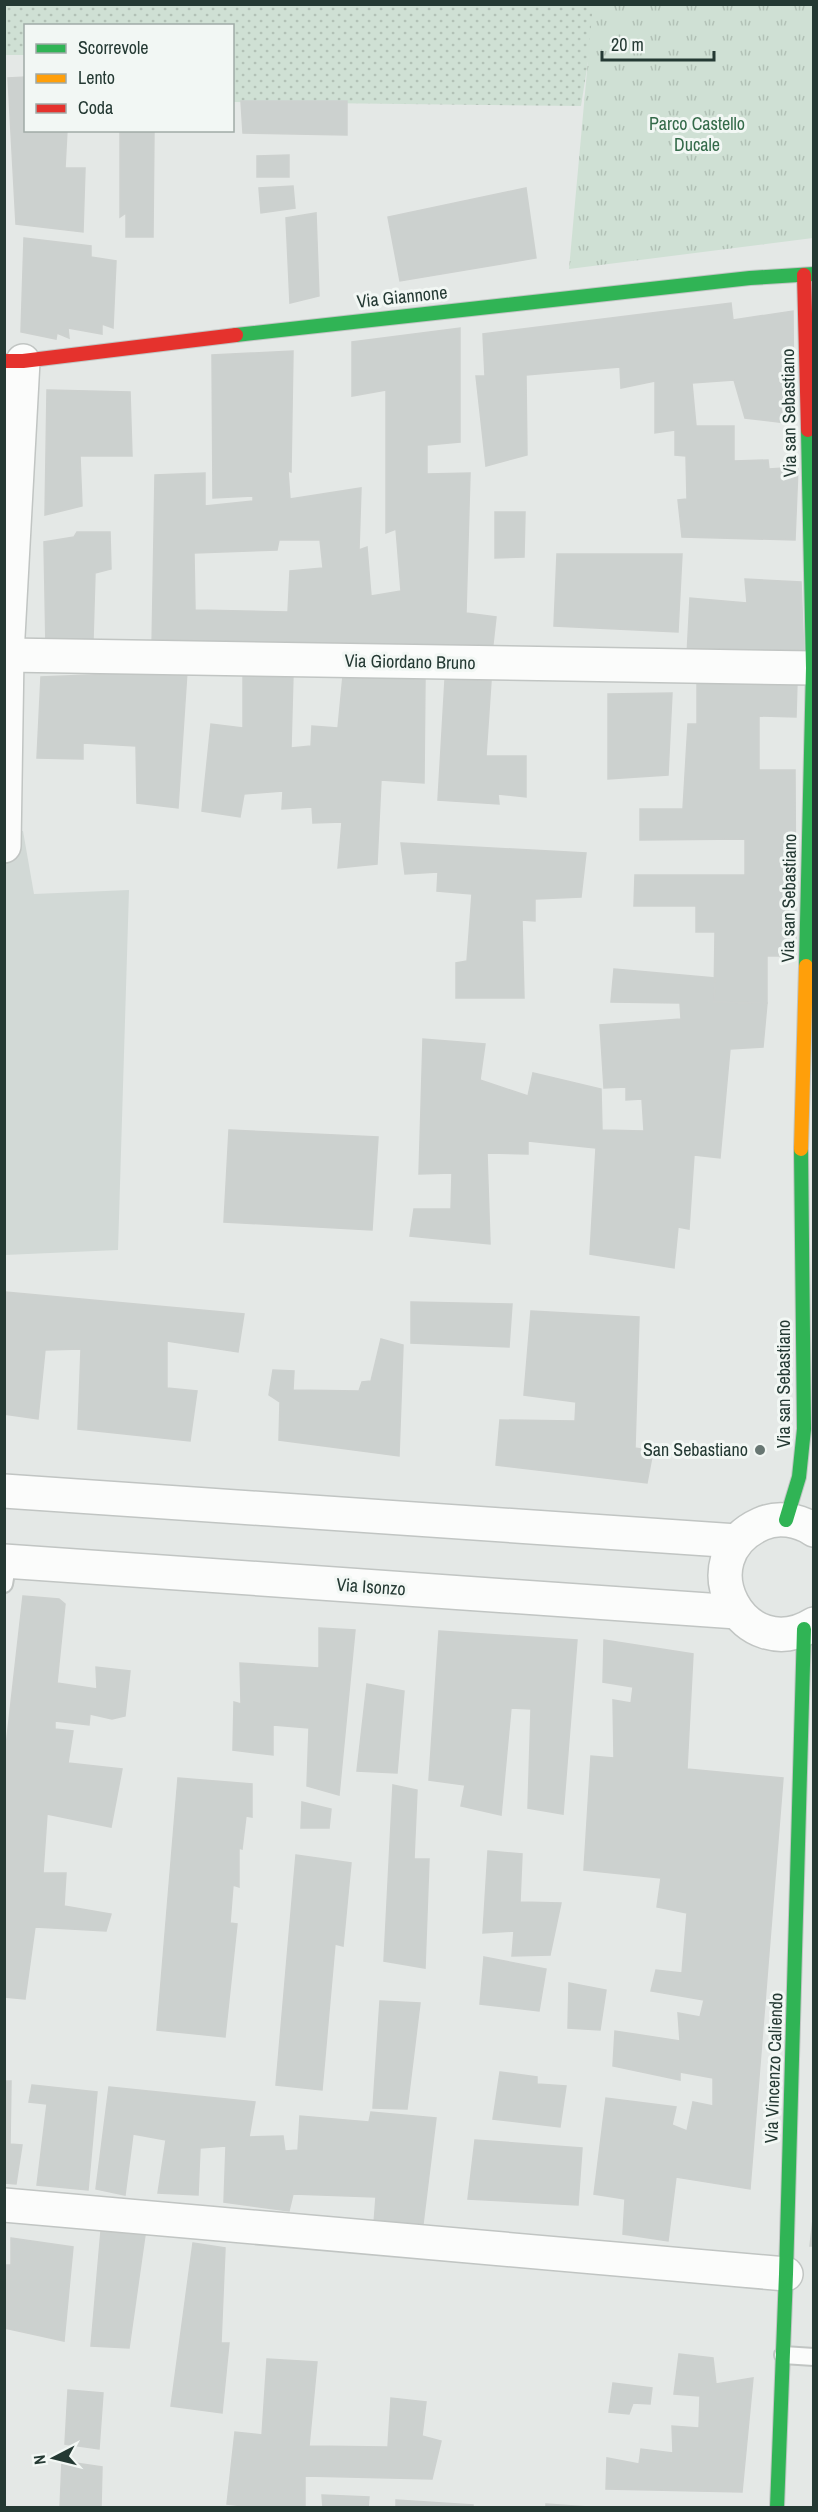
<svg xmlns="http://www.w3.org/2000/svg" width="818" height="2512" font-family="'Archivo Narrow',sans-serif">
<defs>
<pattern id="grass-dots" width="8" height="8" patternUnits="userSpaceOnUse" patternTransform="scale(1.5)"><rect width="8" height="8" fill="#cfe0d4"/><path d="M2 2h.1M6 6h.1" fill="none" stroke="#b2c1b6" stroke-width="1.8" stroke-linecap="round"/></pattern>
<pattern id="park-tufts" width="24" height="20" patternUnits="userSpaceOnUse" patternTransform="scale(1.5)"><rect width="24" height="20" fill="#cfe0d4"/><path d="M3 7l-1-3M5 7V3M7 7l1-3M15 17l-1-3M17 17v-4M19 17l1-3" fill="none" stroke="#b2c1b6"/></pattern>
</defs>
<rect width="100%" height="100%" fill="#e4e8e6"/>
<path fill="#d2d9d6" d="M4,831H23L34,894L129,890L118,1250L5,1255Z"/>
<path fill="url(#grass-dots)" d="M4,5H597L581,106L233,102L232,26H26L25,55H5Z"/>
<path fill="url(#park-tufts)" d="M593,5H813V238L569,269Z"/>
<g fill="#ccd1cf" stroke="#cdd1cf" stroke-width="1.5" fill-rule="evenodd">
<path d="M26,77V130H67L65,168H85L83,232L16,224L8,78Z"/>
<path d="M241,101H347V135L243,133Z"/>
<path d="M120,130H154L153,237H126V213L120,217Z"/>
<path d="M289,155V177H257V156Z"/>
<path d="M293,186L295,208L261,213L259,188Z"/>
<path d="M526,188L536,258L400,281L388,217Z"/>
<path d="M316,213L319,296L290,303L286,218Z"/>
<path d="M24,238L91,246V257L116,261L113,328L102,324V334L68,328L69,338L57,333L56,339L21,332Z"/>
<path d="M731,303L733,320L793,311L794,424L745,418L734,380L692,383L696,426H734V461L768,460L769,469L798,467L795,540L682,537L678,500L687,499L686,456L675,455V430L655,433V381L621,388L620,367L526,375L527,455L486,466L476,376H485L483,334Z"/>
<path d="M460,328V442L427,445V474L470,473L466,613L496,617L492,653L152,648L155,475L205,473V506L253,501V496L213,498L212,355L293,351L291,472L288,471L290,499L361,488L359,550L367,547L371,596L401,591L396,529L386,533V390L352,396V342ZM279,540H320L323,568L290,571L288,612L195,610L194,553L277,550Z"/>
<path d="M47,390L130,392L132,456H80L82,506L45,515Z"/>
<path d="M495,512H525L524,557L495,558Z"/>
<path d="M77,532H110L111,569L95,573L93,640L46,648L44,542L74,537Z"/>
<path d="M557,554H682L678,632L554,626Z"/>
<path d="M745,579L801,582L804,655L687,656L690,598L747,603Z"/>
<path d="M187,671L178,808L137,803L136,746L83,743V759L37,758L41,677Z"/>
<path d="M243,674H293L291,748L311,746L312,726L338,728L343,676L425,677L424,783L381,780L377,864L338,868L342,822L313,823L312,807L282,809L283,791L244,794L240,817L202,811L211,724L243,728Z"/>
<path d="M445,680L491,681L486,756H526V797L498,794L499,804L438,800Z"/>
<path d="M697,680L797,681L796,717L759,716V770H795L796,956H767V1003L714,1002L715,932H696V906H634L635,875H745V839L640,840V809H683L688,724H697Z"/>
<path d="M672,693L668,775L608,779V694Z"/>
<path d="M401,843L586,853L581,897L535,899V921L522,920L524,998H456V963L467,961L472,894L437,891L438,872L405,874Z"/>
<path d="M614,969L715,978L714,1002L767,1003L763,1047L730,1049L720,1158L694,1155L689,1229L678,1227L674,1268L590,1254L596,1148L528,1141V1154L487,1153L490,1244L410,1236L414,1209H451L452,1173L419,1174L423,1039L485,1044L480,1080L528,1096L533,1073L601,1089L602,1130L644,1131L642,1099L626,1100V1087L604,1088L600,1025L681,1019L680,1003L611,1002Z"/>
<path d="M229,1130L378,1137L372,1230L224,1222Z"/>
<path d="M5,1292L244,1314L238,1352L167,1341V1388L197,1391L190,1441L78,1429L81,1349L45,1350L38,1419L4,1414Z"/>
<path d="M411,1302L512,1304L509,1347L411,1343Z"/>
<path d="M531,1311L639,1317L635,1448L653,1451L647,1483L496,1465L500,1420L575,1421L576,1402L524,1395Z"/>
<path d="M381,1339L403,1345L399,1456L279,1440L280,1402L269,1395L273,1370L294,1371L293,1390L359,1391L362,1382L371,1381Z"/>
<path d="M23,1596L59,1599L65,1604L57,1683L97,1689L96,1667L130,1671L125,1716L112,1719L90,1714L89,1725L55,1721V1729L73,1731L68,1763L122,1769L111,1827L47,1814L43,1873H66L64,1906L111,1914L106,1931L35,1927L25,1999L4,1997V1764Z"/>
<path d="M319,1628L355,1630L339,1795L307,1786L309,1728L273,1725V1755L233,1750L234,1702L241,1704L240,1663L319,1668Z"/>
<path d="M439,1631L577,1640L563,1814L528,1808L531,1709L511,1708L501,1815L461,1806L465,1785L429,1780Z"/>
<path d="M604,1640L693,1654L687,1769L783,1778L750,2189L676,2177L668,2241L623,2234L625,2199L594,2194L606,2098L676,2107L672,2125L687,2131L693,2102L713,2106V2078L680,2072V2080L613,2066L615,2031L680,2041L678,2013L700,2017L704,2000L651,1991L656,1970L682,1973L687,1913L657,1907L661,1878L584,1870L591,1756L614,1758L613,1700L631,1703L633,1687L603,1682Z"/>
<path d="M367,1684L404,1691L397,1773L357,1771Z"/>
<path d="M178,1778L252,1784V1817L246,1816L242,1849L239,1848V1887L233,1885L230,1923L237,1924L225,2037L157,2030Z"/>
<path d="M393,1785L417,1790L414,1859H429L425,1968L384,1961Z"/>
<path d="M302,1802L331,1809L329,1828H301Z"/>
<path d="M488,1851L522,1854L520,1902L561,1903L550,1955L512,1956L514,1931L483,1933Z"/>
<path d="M296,1855L351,1863L343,1946L335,1944L322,2090L276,2085Z"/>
<path d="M484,1957L546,1969L539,2011L480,2004Z"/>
<path d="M569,1983L606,1990L600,2030L568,2028Z"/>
<path d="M380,2001L420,2003L407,2109L373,2108Z"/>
<path d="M500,2072L537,2077V2084L566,2086L560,2127L493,2119Z"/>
<path d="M4,2081H11L10,2144L22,2145L16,2184L4,2183Z"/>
<path d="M32,2085L97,2092L88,2190L37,2185L47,2104L29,2102Z"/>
<path d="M109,2087L255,2102L249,2137L283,2136L285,2151L298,2150L300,2116L369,2122L371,2112L436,2118L423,2224H374L376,2197L293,2194L289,2211L224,2202L226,2146L200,2148L198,2195L158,2193L166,2140L133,2134L125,2195L96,2189Z"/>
<path d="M475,2140L582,2148L578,2205L468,2199Z"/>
<path d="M814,2210V2246H810Z"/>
<path d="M101,2231L145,2235L129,2348L91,2346Z"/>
<path d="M11,2238L73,2247L64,2341L4,2328V2265H11Z"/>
<path d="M193,2243L225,2248L221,2343H229L222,2413L171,2406Z"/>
<path d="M679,2354L713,2358L716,2384L753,2378L742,2492L606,2489L607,2458L639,2464L641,2449L673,2453L672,2426L699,2428L700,2396L674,2394Z"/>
<path d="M267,2359L317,2362L309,2446L388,2447L391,2398L426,2402L422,2436L441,2441L432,2479L305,2476V2508H263L227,2504L235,2432L262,2435Z"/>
<path d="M613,2383L652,2388L650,2404L633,2403L629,2414L609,2412Z"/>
<path d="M68,2390L103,2393L99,2449L65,2444Z"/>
<path d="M62,2461L102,2467L101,2508H60Z"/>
<path d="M322,2495L369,2497L368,2508H323Z"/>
<path d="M396,2500L473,2505V2508H396Z"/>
<path d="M546,2504L588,2507V2508H546Z"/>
</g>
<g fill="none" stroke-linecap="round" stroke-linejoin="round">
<defs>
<g id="lane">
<path d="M4,1584L8,1561"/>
<path d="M783,2355L814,2357"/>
</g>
<g id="street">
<path d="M7,655L814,668"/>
<path d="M4,846L7,655L23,361"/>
<path d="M4,1491L737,1541"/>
<path d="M814,1530C799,1520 778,1516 761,1524C685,1558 743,1668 814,1624"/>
<path d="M4,1561L737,1612"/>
<path d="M4,2205L786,2274"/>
</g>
<g id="fast">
<path d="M236,335L750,278L814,274"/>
<path d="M806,966L813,668L808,430"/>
<path d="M786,1520L799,1477L804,1429L801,1149"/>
<path d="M777,2508L786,2274L804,1629"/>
</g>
<path id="slow" d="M801,1149L806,966"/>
<g id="jam">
<path d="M804,275L808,430"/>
<path d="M4,361H23L236,335"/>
</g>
</defs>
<use href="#lane" stroke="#c1c5c3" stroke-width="20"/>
<use href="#street" stroke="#c1c5c3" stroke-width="36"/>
<use href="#fast" stroke="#c0c5c3" stroke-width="16"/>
<use href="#slow" stroke="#c0c5c3" stroke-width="16"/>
<use href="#jam" stroke="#c0c5c3" stroke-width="16"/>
<use href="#lane" stroke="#fbfcfb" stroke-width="16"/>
<use href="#street" stroke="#fbfcfb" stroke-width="33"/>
<use href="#fast" stroke="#30b455" stroke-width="14"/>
<use href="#slow" stroke="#ff9f0a" stroke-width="14"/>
<use href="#jam" stroke="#e5322d" stroke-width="14"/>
</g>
<circle fill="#677672" stroke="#f2f7f4" stroke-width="2" cx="760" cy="1450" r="6"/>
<g text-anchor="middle" stroke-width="6" stroke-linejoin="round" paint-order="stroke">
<g font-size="18" fill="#336a49" stroke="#f2f7f4">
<text x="697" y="130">Parco Castello<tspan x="697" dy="21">Ducale</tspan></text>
</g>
<g font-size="18" fill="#243933" stroke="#f2f7f4">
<text transform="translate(402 297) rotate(-6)" y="6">Via Giannone</text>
<text transform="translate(789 413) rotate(-91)" y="6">Via san Sebastiano</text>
<text transform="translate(410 662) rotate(1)" y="6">Via Giordano Bruno</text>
<text transform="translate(789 898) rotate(-89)" y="6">Via san Sebastiano</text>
<text transform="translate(784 1384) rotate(-90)" y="6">Via san Sebastiano</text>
<text transform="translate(371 1587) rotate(4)" y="6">Via Isonzo</text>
<text transform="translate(774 2068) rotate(-88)" y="6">Via Vincenzo Caliendo</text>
</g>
<g font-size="18" fill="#243933" stroke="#f2f7f4" text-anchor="end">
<text x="748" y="1456">San Sebastiano</text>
</g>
</g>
<rect width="818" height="2512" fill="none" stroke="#243933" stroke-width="12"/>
<rect x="24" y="24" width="210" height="108" fill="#f2f7f4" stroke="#a0aba7" stroke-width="1.5"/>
<rect x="36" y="44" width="30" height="9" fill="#30b455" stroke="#a0aba7" stroke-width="1.5"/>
<text x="78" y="54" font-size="18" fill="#243933">Scorrevole</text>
<rect x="36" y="74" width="30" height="9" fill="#ff9f0a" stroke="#a0aba7" stroke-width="1.5"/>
<text x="78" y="84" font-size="18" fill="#243933">Lento</text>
<rect x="36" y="104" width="30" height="9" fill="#e5322d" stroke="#a0aba7" stroke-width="1.5"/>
<text x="78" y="114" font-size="18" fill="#243933">Coda</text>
<g transform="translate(54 2458) rotate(263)" stroke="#f2f7f4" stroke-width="4.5" paint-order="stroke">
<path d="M0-4.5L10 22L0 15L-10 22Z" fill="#243933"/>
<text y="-9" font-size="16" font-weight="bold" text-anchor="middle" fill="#243933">N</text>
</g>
<path d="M602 51v9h112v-9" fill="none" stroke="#243933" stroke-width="3"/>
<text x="611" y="51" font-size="18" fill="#243933" stroke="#f2f7f4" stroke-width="4.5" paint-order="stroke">20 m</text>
</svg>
